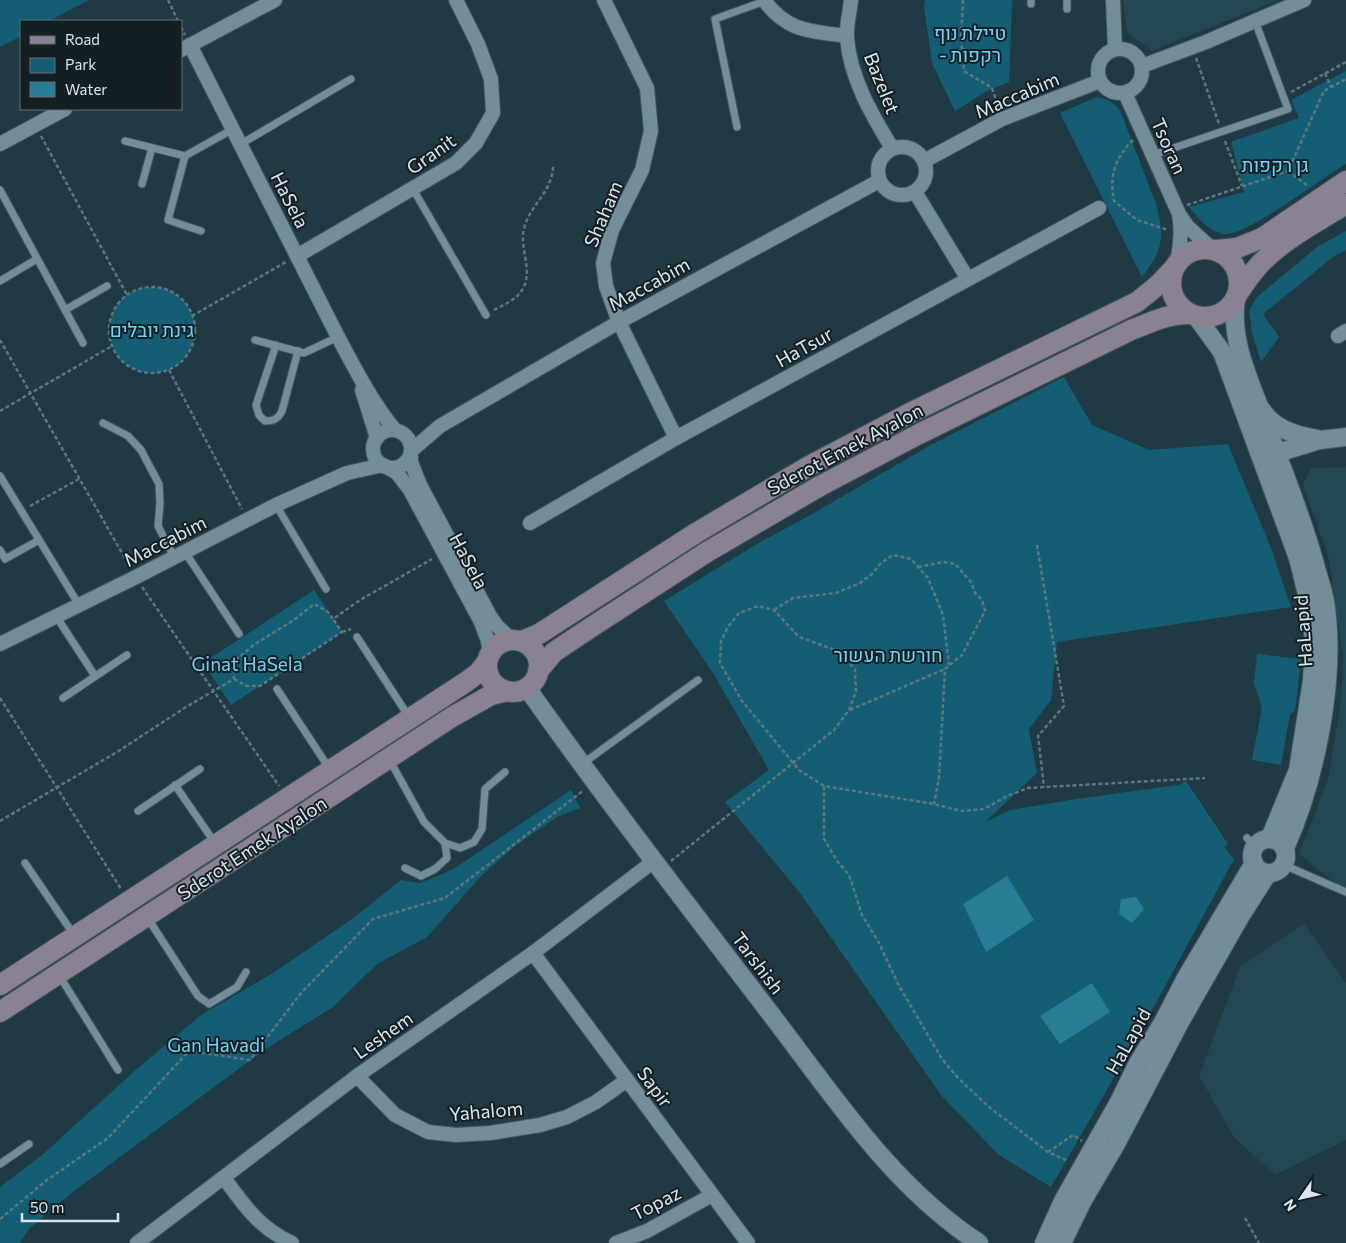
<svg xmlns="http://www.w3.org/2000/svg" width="1346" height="1243" font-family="Commissioner,Heebo,sans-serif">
<rect width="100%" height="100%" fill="#203a43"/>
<g fill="#244752">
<path d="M1123,0H1278L1152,51L1127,32Z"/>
<path d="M1346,467V891L1299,854L1328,780L1341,701L1343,657L1329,559L1303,484L1311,468Z"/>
<path d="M1304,924L1346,983V1140L1275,1175L1234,1137L1199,1076L1240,967Z"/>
</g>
<g fill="#145e74">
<path d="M0,0H89L49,21H21V36L0,47Z"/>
<path d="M925,0H1012L1009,82L985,92L955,111L932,63L924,6Z"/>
<path d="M1346,71V164C1323,177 1248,235 1226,234C1210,233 1198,218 1189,207L1244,192L1231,142L1299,118L1291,100Z"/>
<path d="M1097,97C1108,99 1113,102 1120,110L1156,204C1165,237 1163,250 1142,277L1060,113Z"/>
<path d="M1346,231V250L1333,257L1263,314L1279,337L1261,362L1252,333L1249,311L1257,297L1317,247Z"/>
<circle cx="152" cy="330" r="43"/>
<path d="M1064,377L1092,425L1149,450L1228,444L1271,548L1291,607L1057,642L1051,700L1029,729L1037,773L985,822L1010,810L1070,800L1177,785L1178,786L1186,781L1228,844L1224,847L1234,859L1139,1034L1051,1187L999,1155L941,1095L800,893L725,802L769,770L713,673L664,601L757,544L814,513L929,446Z"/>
<path d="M314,590L342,632L231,705L203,663Z"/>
<path d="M1257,654L1301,659L1295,711L1290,714L1281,765L1252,760L1262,708L1254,683Z"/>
<path d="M571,790L580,808L557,817L516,845L482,875L427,937L377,964L333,1007L264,1050L70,1194L28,1230L20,1243H0V1187L41,1156L138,1068L201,1015L273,973L352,919L401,880L420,883L452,870Z"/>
</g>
<g fill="#287c96">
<path d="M1007,876L1034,920L986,952L963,904Z"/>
<path d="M1136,897L1144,909L1132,923L1119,914L1121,899Z"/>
<path d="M1092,983L1110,1012L1060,1044L1040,1016Z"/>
</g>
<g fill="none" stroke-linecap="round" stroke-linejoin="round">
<defs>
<g id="service">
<path d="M1031,4V0"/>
<path d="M1067,9V0"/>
<path d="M737,127L715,19L765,1"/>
<path d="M125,141L185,156L233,129"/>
<path d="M241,144L351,79"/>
<path d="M1153,155L1288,109L1255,21"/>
<path d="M185,156L168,220L201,231"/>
<path d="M142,184L152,148"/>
<path d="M413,189L486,315"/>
<path d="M0,190L83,343"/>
<path d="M0,281L37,259"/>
<path d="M65,310L107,286"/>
<path d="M255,340L304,353L338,337"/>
<path d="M276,345L256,405L259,415L265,421C274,421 278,419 282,411L298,351"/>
<path d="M103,423L128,436L141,450L159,484L160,503L158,526L174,557"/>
<path d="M0,476L79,605"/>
<path d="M276,505L326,589"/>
<path d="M0,550L5,559L39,540"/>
<path d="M185,552L239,634"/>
<path d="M56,616L95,676"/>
<path d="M357,637L409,717"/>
<path d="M277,689L329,768"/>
<path d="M63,698L127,655"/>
<path d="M389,759L424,822L445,843L460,848L474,842L482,829L485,789L505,772"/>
<path d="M582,764L698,680"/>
<path d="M175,785L215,843"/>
<path d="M138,811L200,769"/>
<path d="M1247,838L1255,846"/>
<path d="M25,863L74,935"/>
<path d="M1284,865L1346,892"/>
<path d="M405,868L421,876L435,869L447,858L445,843"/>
<path d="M147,917L198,996L209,1004L237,987L246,972"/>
<path d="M59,975L118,1070"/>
<path d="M0,1164L29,1144"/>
</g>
<g id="minor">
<path d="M604,0L647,88L651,131L642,170L612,230L603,263L606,286L619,322L676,438"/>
<path d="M764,0C787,32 811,31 847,36"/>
<path d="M851,0C850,12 846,26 847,38C850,78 872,115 892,148"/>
<path d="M1113,0L1115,49"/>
<path d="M190,45L338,337C355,369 372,402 395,430"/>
<circle cx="1120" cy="71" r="22"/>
<path d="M181,50L275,0"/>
<path d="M1142,66L1206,42L1304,0"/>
<path d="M1125,93L1179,214C1182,231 1181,245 1177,262"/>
<path d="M0,144L65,109"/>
<circle cx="902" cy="171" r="24"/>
<path d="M924,161L1002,119L1100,81"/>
<path d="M915,192L968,279"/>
<path d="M1181,217L1188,227L1212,249"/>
<path d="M297,256L456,163L476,143L493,113L491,79L478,44L456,0"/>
<path d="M1338,336L1346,331"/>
<path d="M362,390L377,438"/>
<circle cx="392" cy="449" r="19"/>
<path d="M411,451L440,426L619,322L879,181"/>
<path d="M411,453V462L420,485L490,616L497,626L512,640"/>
<path d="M387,467L397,473L410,490L481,622L488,641L490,654"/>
<path d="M530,523L676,438L1099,208"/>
<path d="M0,644L136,577L276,505L347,473L383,465"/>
<path d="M533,953L748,1243"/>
<path d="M357,1076L395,1115L428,1132L456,1135L490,1133L540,1125L567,1117L596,1102L627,1080"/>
<path d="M224,1178C244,1205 259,1228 292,1243"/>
<path d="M137,1243L357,1076L533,953L654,861"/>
<path d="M616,1243L647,1231L712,1195"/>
</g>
<g id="tertiary">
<path d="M1236,299C1229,343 1253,388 1268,429C1284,475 1304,521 1316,568C1319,579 1323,590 1325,601C1337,676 1316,779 1285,848"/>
<path d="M1196,316L1222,352L1298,558L1309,602L1314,641L1312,681L1298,770L1270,838"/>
<path d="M1262,410C1273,429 1298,436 1317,439"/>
<path d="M1267,456L1320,440L1346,437"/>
<path d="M527,688C604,797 686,903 767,1009C831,1092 890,1185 979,1243"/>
<circle cx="1269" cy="856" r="17"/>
<path d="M1044,1243L1063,1201L1119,1102L1138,1063L1162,1024L1187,976L1254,863"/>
<path d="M1062,1243L1082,1202L1116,1144L1180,1022L1240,917L1268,873"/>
</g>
<g id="secondary">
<circle cx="1205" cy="283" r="34"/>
<path d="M1217,250L1237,248L1262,238L1346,181"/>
<path d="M1237,295C1244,284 1252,273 1260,264C1284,239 1317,222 1346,204"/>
<circle cx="513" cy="666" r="26"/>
<path d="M522,641L539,634L696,533L809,466L908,414L1137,302L1158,285L1174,268"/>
<path d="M538,671L554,652L593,626L707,552L820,486L919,434L1131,330C1150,323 1169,313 1190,314"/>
<path d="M0,985L466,682L478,673L487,662"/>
<path d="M0,1012L452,717L491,695L507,691"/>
</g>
</defs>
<use href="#service" stroke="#415860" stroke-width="9"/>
<use href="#minor" stroke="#415860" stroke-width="16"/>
<use href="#tertiary" stroke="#415860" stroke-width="20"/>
<use href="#secondary" stroke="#415860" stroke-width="22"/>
<g stroke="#5f767e" stroke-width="2.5" stroke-dasharray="4 2.5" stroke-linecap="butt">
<path d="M168,0L178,21"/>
<path d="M963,0L961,38L964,71L992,88L998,106"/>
<path d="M181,27L185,35"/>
<path d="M1196,58L1219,124"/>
<path d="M1325,73L1331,87"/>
<path d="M1291,92L1346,62"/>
<path d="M41,136L127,295"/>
<path d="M1133,140C1115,158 1109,176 1114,201L1137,220L1168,230"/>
<path d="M1225,141L1242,186"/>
<path d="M1288,171L1308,186"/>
<path d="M1187,205L1288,171L1324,91L1346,79"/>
<circle cx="152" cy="330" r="43"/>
<path d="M494,310C503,305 516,300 522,290C534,272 519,248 524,229C528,210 544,198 550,181C552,176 553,171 553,166"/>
<path d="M192,316L286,262"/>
<path d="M0,340L130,567"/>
<path d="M169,370L242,509"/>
<path d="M0,411L112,346"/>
<path d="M30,506L79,479"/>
<path d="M1037,545L1064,706L1038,736L1044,787"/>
<path d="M918,567L944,562L955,564L971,582L975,593L982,600L985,611L962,655L945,669L939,778L934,804"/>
<path d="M142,587L279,786"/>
<path d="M774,610L793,598L836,593L860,583L872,574L881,563L893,555L911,559L928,578L943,615L949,665"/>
<path d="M342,632L351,629"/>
<path d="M234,679L247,686H260L342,632L333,619"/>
<path d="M0,698L121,889"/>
<path d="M850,710L945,669"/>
<path d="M824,786V839L837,861L849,875L862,915L879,943L898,984L942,1059L959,1079L989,1107L1048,1152L1068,1161"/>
<path d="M0,821L117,752L186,707L234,679V669L237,659L255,644L294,620L314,604L328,612L333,619L360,600L432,559"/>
<path d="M671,861L834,730L849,710L856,691L855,669L838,651L799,637L774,610L758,606L739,613L728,627L721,641L720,663L742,701L799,770L824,786L934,804L961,811L984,809L1007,796L1028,788L1205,778"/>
<path d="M1048,1152L1073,1135L1082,1141"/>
<path d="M1245,1218L1259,1243"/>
<path d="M0,1219L47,1180L108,1138L189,1051L250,1060L301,993L373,919L445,898L584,790"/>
</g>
<use href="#service" stroke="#728e99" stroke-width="7"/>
<use href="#minor" stroke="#728e99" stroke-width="14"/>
<use href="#tertiary" stroke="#728e99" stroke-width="18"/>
<use href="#secondary" stroke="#8a8293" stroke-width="20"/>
</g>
<g text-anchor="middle" stroke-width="4" stroke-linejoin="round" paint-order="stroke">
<g font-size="19" fill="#6ad6fa" stroke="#141f23">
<text x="970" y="40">טיילת נוף<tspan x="970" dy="22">- רקפות</tspan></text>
<text x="1275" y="172">גן רקפות</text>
<text x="152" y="337">גינת יובלים</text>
<text x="888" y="662">חורשת העשור</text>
<text x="247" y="671">Ginat HaSela</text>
<text x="216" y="1052">Gan Havadi</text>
</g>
<g font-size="19" fill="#d8e7ed" stroke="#141f23">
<text transform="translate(882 83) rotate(68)" y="7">Bazelet</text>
<text transform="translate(1017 95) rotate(-23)" y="7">Maccabim</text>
<text transform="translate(1169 146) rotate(66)" y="7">Tsoran</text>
<text transform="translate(431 154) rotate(-35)" y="7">Granit</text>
<text transform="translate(290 200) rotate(63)" y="7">HaSela</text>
<text transform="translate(603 214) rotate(-67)" y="7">Shaham</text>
<text transform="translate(649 284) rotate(-29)" y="7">Maccabim</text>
<text transform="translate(804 347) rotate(-29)" y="7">HaTsur</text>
<text transform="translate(845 449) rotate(-28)" y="7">Sderot Emek Ayalon</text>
<text transform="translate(165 541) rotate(-27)" y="7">Maccabim</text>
<text transform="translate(469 561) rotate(62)" y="7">HaSela</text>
<text transform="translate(1303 631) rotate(-94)" y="7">HaLapid</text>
<text transform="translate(252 848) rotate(-33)" y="7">Sderot Emek Ayalon</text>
<text transform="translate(758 963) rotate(53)" y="7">Tarshish</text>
<text transform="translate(383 1035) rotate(-35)" y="7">Leshem</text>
<text transform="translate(1128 1041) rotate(-61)" y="7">HaLapid</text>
<text transform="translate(655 1087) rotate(53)" y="7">Sapir</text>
<text transform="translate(486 1111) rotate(-5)" y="7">Yahalom</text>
<text transform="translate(656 1203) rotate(-27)" y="7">Topaz</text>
</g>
</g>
<rect x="20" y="20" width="162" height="90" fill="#141f23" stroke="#626f74"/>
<rect x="30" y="36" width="25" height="8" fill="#8a8293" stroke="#626f74"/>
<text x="65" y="45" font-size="15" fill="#d8e7ed">Road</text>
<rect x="30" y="58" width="25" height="15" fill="#145e74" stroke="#626f74"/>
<text x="65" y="70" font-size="15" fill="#d8e7ed">Park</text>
<rect x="30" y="82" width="25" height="15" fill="#287c96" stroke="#626f74"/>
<text x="65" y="95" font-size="15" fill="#d8e7ed">Water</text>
<g transform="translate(1301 1198) rotate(236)" stroke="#141f23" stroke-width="4" paint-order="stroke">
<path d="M0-4L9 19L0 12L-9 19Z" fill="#d8e7ed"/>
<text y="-8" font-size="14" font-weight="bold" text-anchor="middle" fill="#d8e7ed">N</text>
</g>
<path d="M22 1213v8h96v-8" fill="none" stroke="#d8e7ed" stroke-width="2.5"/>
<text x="30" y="1213" font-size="15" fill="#d8e7ed" stroke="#141f23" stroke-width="4" paint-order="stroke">50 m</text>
</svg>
